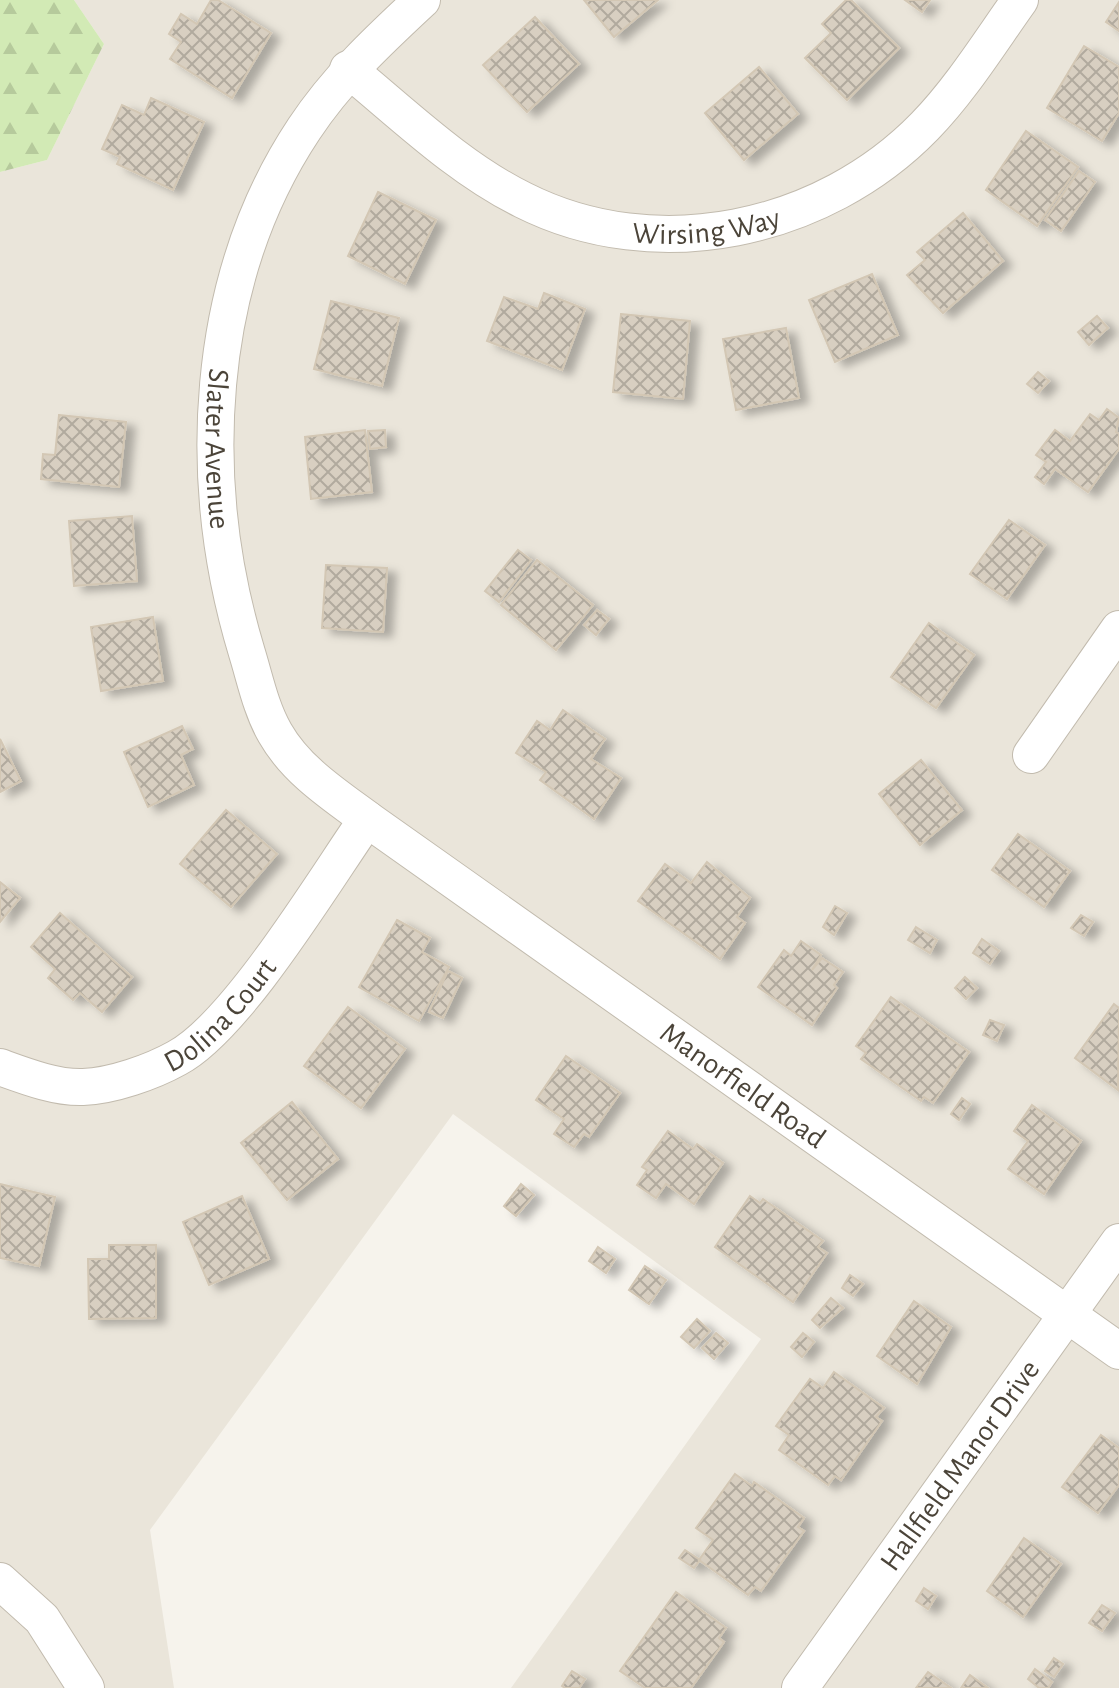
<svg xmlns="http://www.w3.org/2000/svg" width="1119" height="1688" font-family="'Alegreya Sans',sans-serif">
<defs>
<pattern id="forest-firs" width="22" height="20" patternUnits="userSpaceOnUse" patternTransform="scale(2)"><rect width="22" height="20" fill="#d2eab5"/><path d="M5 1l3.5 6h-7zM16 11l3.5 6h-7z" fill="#b6ca9c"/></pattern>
<pattern id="building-cross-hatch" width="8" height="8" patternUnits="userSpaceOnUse" patternTransform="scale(2)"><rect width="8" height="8" fill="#d8cfc1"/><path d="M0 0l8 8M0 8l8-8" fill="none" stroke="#b1aa9e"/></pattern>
<filter id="shadow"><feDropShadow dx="9" dy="5" stdDeviation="4" flood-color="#0004"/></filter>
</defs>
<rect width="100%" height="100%" fill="#f6f3ec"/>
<path fill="#eae5da" d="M74,0H1119V1688H511L761,1339L453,1114L150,1530L174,1688H0V172L47,160L104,44Z"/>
<path fill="url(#forest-firs)" d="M0,0H74L104,44L47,160L0,172Z"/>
<g fill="url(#building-cross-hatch)" stroke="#d3c7b4" stroke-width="2" filter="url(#shadow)">
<path d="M211,0H218L271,33L232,98L170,59L181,42L169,34L181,14L197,24Z"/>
<path d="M584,0H658L614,37Z"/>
<path d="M846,0H851L899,48L847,100L805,58L831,33L822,24Z"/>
<path d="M905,0H930L922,12Z"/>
<path d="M1119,2V31L1106,22Z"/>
<path d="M535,17L579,64L527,112L483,65Z"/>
<path d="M1084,46L1119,67V113L1102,141L1047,108Z"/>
<path d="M759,67L798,114L744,160L705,113Z"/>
<path d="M151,98L204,122L173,190L117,164L120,157L102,149L122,105L144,115Z"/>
<path d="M1026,131L1078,167L1037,226L986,190Z"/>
<path d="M1079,171L1095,182L1061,231L1045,220Z"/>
<path d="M378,192L436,220L405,284L348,256Z"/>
<path d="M963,213L1003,261L943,313L907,275L925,260L917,252Z"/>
<path d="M872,274L898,335L835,362L809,300Z"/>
<path d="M544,293L585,309L562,370L487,341L504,297L538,309Z"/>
<path d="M331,301L399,318L382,386L314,369Z"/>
<path d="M621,314L690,321L683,399L613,392Z"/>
<path d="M1097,316L1108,328L1089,345L1078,332Z"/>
<path d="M786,328L799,398L736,410L723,339Z"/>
<path d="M1038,372L1049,381L1038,393L1027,384Z"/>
<path d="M1107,409L1119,418L1116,432L1119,434V449L1088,492L1055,469L1044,484L1035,477L1046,462L1036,455L1055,430L1070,441L1090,414L1099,420Z"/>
<path d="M59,415L126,422L119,487L41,479L43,454L55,455Z"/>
<path d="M365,430L372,492L311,499L305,437Z"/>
<path d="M385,430L386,447L370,449L368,431Z"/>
<path d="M132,516L137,581L74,586L69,521Z"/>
<path d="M1009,520L1045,545L1007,599L970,574Z"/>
<path d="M518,550L531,560L499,602L485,591Z"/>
<path d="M537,560L593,605L556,650L501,605Z"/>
<path d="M326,565L387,568L383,632L322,628Z"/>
<path d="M597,610L609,619L596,635L584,625Z"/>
<path d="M153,617L163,681L101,691L91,627Z"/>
<path d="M929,623L974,655L936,708L891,677Z"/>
<path d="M563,710L605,739L591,759L621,778L594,819L540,780L546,772L516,753L537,721L550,730Z"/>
<path d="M182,726L193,749L181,755L194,785L148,807L124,752Z"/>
<path d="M0,739L21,781L0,792Z"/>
<path d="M921,760L962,810L920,845L879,794Z"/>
<path d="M226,810L277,854L231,907L180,864Z"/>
<path d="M1018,834L1070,871L1044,907L992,870Z"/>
<path d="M707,862L750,898L737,917L745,923L720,959L638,901L665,864L691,883Z"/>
<path d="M0,882L20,898L0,922Z"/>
<path d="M835,906L847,913L834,935L823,927Z"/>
<path d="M60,913L132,977L102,1012L80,993L73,1000L48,978L55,969L31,947Z"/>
<path d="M1081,915L1093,922L1084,936L1071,928Z"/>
<path d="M397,920L430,938L422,952L449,967L419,1021L359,987Z"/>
<path d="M916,927L937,940L930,953L908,940Z"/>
<path d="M982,939L999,951L990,964L973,953Z"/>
<path d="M801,941L821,955L812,970L822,958L843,972L834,985L837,988L812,1025L758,987L784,950L791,956Z"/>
<path d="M448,971L462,978L443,1018L429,1012Z"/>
<path d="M965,977L977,988L966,999L955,988Z"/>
<path d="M891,997L969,1052L933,1103L924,1097L921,1101L861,1059L866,1053L856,1046Z"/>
<path d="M1114,1004L1119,1008L1118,1090L1075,1058Z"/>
<path d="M348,1007L405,1049L361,1108L304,1066Z"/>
<path d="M990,1020L1004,1025L997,1041L983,1035Z"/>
<path d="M566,1056L620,1093L589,1137L584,1134L574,1147L554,1134L564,1119L536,1100Z"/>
<path d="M962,1098L970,1104L959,1120L951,1114Z"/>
<path d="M292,1102L338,1159L287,1200L241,1143Z"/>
<path d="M1032,1105L1081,1141L1044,1194L1008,1169L1028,1141L1014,1131Z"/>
<path d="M668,1131L693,1149L697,1144L723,1163L694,1204L666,1184L656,1198L637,1185L647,1170L642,1167Z"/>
<path d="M0,1184L55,1197L39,1266L0,1258Z"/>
<path d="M521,1184L534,1195L516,1216L504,1206Z"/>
<path d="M242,1196L269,1259L209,1285L183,1222Z"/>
<path d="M750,1196L760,1203L763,1199L823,1241L818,1247L827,1253L793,1302L715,1247Z"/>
<path d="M109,1245H156V1318L89,1319L88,1259H109Z"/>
<path d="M598,1247L615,1259L606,1273L589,1261Z"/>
<path d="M645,1266L666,1280L649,1304L629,1290Z"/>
<path d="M850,1275L863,1284L853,1296L842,1288Z"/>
<path d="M831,1298L843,1308L820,1328L812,1320Z"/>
<path d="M914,1301L951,1327L917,1384L877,1356Z"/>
<path d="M697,1319L710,1331L694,1348L681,1337Z"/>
<path d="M716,1333L728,1343L714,1359L702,1348Z"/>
<path d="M803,1333L814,1342L802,1357L791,1347Z"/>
<path d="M834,1372L884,1408L876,1417L882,1421L841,1480L835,1476L828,1485L779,1450L789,1435L776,1426L810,1379L823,1388Z"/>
<path d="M1101,1435L1119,1448V1485L1098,1513L1062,1487Z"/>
<path d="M735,1474L752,1486L754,1482L804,1518L798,1527L804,1531L761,1591L755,1587L748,1595L699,1560L713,1540L696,1528Z"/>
<path d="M1024,1538L1061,1564L1023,1617L987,1591Z"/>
<path d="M685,1550L700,1560L694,1568L679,1558Z"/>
<path d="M924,1588L936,1596L928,1609L916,1601Z"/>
<path d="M676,1592L726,1628L719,1638L724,1642L691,1688H645L620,1671Z"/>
<path d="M1102,1605L1115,1613L1102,1631L1089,1623Z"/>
<path d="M1054,1658L1063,1664L1054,1677L1045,1671Z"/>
<path d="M1035,1669L1052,1682L1048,1688H1039L1028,1679Z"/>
<path d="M572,1671L585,1679L579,1688H565L562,1686Z"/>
<path d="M928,1672L951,1688H916Z"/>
<path d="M970,1675L988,1688H961Z"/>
</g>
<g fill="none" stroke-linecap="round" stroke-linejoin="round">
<defs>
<g id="minor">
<path id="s1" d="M422,0C379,40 337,79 304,129C203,281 195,482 247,653C255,679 261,709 275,733C296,770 333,794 367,819L1119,1351"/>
<path id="s2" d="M348,69C403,114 458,168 523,200C656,267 823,231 925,126C961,89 990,42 1020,0"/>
<path d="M1031,755L1119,629"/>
<path id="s3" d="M0,1067C25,1076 56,1088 83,1087C112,1086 152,1072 177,1058C237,1026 325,879 367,819"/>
<path d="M0,1581L42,1619L86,1688"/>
<path id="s4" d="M800,1688L1119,1242"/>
</g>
</defs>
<use href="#minor" stroke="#c2bbae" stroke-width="38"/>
<use href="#minor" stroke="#fff" stroke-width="36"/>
</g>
<g text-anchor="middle" stroke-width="7" stroke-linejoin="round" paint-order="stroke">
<g font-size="30" fill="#4b4439" stroke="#fff">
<text dy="10" stroke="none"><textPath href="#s2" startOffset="408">Wirsing Way</textPath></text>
<text dy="10" stroke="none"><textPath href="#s1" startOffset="512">Slater Avenue</textPath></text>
<text dy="10" stroke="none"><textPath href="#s3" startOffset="246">Dolina Court</textPath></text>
<text dy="10" stroke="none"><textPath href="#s1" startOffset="1392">Manorfield Road</textPath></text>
<text dy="10" stroke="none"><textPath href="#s4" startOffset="274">Hallfield Manor Drive</textPath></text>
</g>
</g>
</svg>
